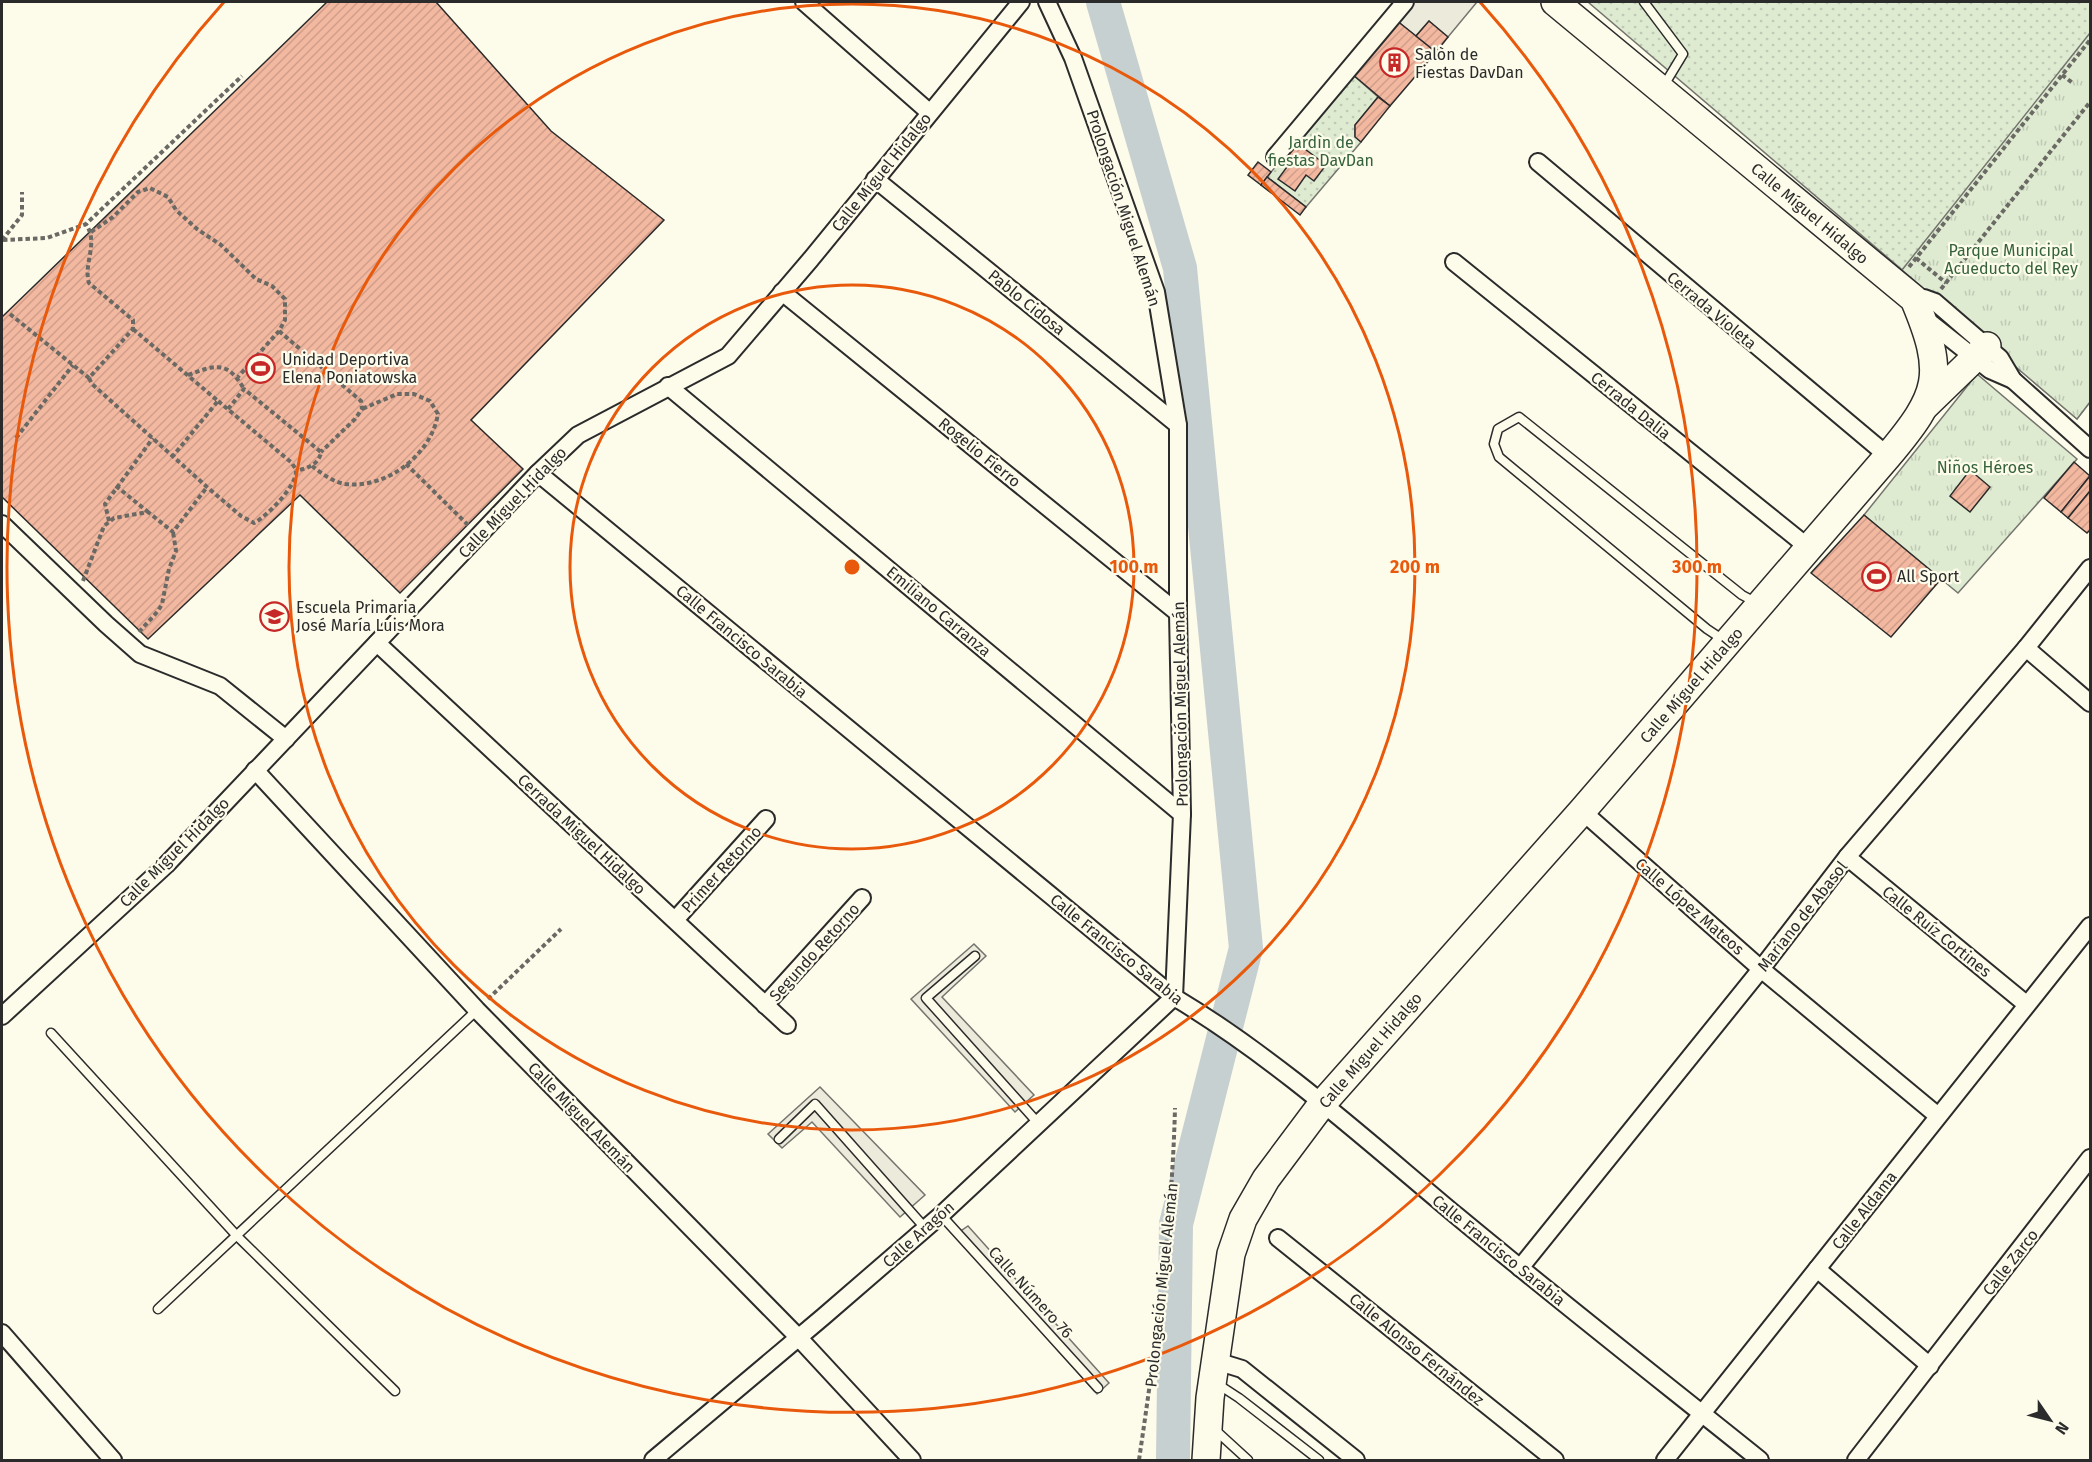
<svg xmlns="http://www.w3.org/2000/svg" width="2092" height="1462" font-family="'Fira Sans',sans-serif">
<defs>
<pattern id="grass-dots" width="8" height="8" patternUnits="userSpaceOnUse" patternTransform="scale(1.5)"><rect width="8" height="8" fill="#deebd1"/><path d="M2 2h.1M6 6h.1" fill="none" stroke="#bfcab4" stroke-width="1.8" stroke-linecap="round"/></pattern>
<pattern id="park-tufts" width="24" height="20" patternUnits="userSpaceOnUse" patternTransform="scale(1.5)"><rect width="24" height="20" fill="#deebd1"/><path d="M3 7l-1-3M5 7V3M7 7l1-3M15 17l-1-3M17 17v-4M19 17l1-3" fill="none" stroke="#bfcab4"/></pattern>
<pattern id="building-hatch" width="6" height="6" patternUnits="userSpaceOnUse" patternTransform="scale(1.5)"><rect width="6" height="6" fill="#f2b8a0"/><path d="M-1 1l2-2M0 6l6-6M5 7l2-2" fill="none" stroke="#d09e8a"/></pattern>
</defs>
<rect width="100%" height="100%" fill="#fdfbea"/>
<g fill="url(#grass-dots)" stroke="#74746e" stroke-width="1.5">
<path d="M1588,2H2090V402L2077,419Z"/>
<path d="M1352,74L1378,97L1355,125V136L1361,142L1306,207L1267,177Z"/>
</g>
<g fill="url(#park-tufts)" stroke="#74746e" stroke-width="1.5">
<path d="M2090,33V402L2077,419L1902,270Z"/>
<path d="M1977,374L2077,459L1958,593L1864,515Z"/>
</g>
<g fill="#eceadb" stroke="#74746e" stroke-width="1.5">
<path d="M1411,2H1477L1448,37L1429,21L1416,36L1396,20Z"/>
<path d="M974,944L986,956L942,997L1034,1095L1015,1112L911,999Z"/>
<path d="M820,1087L925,1195L900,1217L812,1122L782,1148L768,1134Z"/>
<path d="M968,1226L1109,1383L1097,1394L955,1235Z"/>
</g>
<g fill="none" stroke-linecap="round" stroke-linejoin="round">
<path stroke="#c7d0d0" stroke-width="34" d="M1103,2L1180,268L1246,948L1176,1224L1173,1460"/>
</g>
<g fill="url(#building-hatch)" stroke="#2b2b2b" stroke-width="1.5">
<path d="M327,2H436L551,131L664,220L471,420L523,469L400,593L300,495L148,639L2,497V317Z"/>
<path d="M1396,20L1436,52L1390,106L1352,74Z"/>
<path d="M1429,21L1448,37L1436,52L1416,36Z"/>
<path d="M1378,97L1390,106L1361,142L1355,137V125Z"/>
<path d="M1297,143L1326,165L1314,181L1306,175L1295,191L1278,179L1290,163L1285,159Z"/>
<path d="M1258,162L1271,172L1261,185L1248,175Z"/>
<path d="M1267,177L1306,207L1300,215L1261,185Z"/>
<path d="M2074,462L2090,476L2061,512L2044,498Z"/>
<path d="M1970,470L1990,487L1970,512L1950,496Z"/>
<path d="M2090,476V491L2068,518L2061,512Z"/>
<path d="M2090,491V530L2087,533L2068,518Z"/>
<path d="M1864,515L1941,579L1891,637L1811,573Z"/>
</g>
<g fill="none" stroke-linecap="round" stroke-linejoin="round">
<defs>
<g id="service">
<path d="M1644,2L1683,54L1663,87"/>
<path d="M1725,641L1707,629L1499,457L1494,444L1498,429L1519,417L1742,595L1757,603"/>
<path d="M975,956L926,998L1038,1123"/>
<path d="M51,1033L237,1236L395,1391"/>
<path d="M779,1139L815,1104L926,1229"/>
<path d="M941,1215L1098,1388"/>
<path d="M158,1309L477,1010"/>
<path d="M1216,1383L1239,1398L1319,1460"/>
<path d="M1213,1428L1248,1460"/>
</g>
<g id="minor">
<path d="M804,2L929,112"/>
<path d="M1275,157L1405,2"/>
<path d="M1538,162L1888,456"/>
<path d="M875,179L1178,425"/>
<path d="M1454,262L1809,548"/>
<path d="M782,292L1178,613"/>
<path d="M1914,299L1924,298L1935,302L2000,358L2013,380L2090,449"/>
<path d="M1923,317L1990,370L2013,380"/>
<path d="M668,386L1182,814"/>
<path d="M538,473L1174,997C1276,1058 1366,1140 1457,1216C1557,1299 1659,1379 1760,1460"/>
<path d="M2,524L106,624L140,654L220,686L286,739"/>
<path d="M377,643L787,1025"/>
<path d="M2026,648L2090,703"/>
<path d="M255,770L477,1010L798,1337L912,1460"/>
<path d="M1582,811L1761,969L1938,1116"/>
<path d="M1847,857L2026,1004"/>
<path d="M675,920L766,819"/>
<path d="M765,1005L862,898"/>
<path d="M2,1016L166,865L538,473L578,435L728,356L811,259L1021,2"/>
<path d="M1278,1238L1555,1460"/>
<path d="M1520,1268L1761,969L1847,857L2026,648L2090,568"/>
<path d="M1817,1269L1930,1366"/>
<path d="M2,1333L113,1460"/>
<path d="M1216,1361L1242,1369L1356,1460"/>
<path d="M653,1460L823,1317L941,1215L1174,997L1182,814L1178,613V425L1156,292L1073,58L1047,2"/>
<path d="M1665,1460L2090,926"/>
<path d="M1856,1460L2090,1158"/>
</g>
<g id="primary">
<path d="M1926,405L1987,346"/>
<path d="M1206,1460L1210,1398L1231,1254L1243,1219L1266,1179L1322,1104L1582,811L1888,456C1940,394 1946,375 1914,299L1555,2"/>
</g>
</defs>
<use href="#service" stroke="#2b2b2b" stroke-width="11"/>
<use href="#minor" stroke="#2b2b2b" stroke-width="20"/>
<use href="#primary" stroke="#2b2b2b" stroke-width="30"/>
<g stroke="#6a6964" stroke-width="4" stroke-dasharray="4.5 3" stroke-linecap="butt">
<path d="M2062,75L2074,84"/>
<path d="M91,232L113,217L138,192L150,188L168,197L176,210L197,229L221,245L256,279L272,286L285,299V320L279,331L238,377"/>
<path d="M2,240L22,215V192"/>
<path d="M3,240L47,238L86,224L242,76"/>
<path d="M1916,258L1946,283"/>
<path d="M1909,267L2090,40"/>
<path d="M1941,289L2090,102"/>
<path d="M10,314L89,378L133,329V320L89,283C83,263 99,244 86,224"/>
<path d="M133,329L218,401L173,456"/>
<path d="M279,331L361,401L362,409L355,419L321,452"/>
<path d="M188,375C216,365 227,360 244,389"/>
<path d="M89,378L92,384L207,487L241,516L254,523C266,517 297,486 296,471C296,468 293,466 292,463L218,401"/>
<path d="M228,409L244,389L321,452C319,465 307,468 296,471"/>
<path d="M16,438L73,365"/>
<path d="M406,464L468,525"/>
<path d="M312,466C321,473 333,482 345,484C387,489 431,455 438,414L430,401L414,394H397L362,409"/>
<path d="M116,486L148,512"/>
<path d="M109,521L105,504L153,438"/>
<path d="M83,581L104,526L114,518L148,512L173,532L207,487"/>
<path d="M139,632L158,611L162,604L169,569L176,551L173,532"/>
<path d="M488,999L561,929"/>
<path d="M1139,1460C1156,1344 1172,1226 1175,1108"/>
</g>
<use href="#service" stroke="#fdfbea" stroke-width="8"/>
<use href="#minor" stroke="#fdfbea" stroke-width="16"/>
<use href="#primary" stroke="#fdfbea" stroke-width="27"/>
</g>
<g fill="none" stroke="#e8590c" stroke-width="3">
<circle cx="852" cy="567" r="282"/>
<circle cx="852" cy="567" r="563"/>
<path d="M1480 2A845 845 0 1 1 224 2"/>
</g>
<defs>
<symbol id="building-ring" viewBox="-11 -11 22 22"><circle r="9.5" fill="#fdfbea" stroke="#c62828" stroke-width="1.5"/><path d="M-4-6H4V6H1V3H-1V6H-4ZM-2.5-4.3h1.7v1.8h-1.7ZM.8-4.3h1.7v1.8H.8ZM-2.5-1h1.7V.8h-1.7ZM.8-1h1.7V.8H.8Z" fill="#c62828"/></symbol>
<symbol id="stadium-ring" viewBox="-11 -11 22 22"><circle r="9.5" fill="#fdfbea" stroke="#c62828" stroke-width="1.5"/><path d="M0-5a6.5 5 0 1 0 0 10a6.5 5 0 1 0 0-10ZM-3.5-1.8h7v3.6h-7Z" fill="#c62828"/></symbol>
<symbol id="school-ring" viewBox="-11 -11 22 22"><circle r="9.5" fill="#fdfbea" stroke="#c62828" stroke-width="1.5"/><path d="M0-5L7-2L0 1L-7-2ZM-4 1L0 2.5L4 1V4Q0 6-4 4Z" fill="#c62828"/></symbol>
</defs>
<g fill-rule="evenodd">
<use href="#building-ring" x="1378" y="46" width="33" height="33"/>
<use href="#stadium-ring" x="244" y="352" width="33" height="33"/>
<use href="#stadium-ring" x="1860" y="560" width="33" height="33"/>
<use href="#school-ring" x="258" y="600" width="33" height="33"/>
</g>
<g text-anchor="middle" stroke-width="4.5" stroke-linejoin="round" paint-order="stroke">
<g font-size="16" fill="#2b2b2b" stroke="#fdfbea" text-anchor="start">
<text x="1415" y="60">Salòn de<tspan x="1415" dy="18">Fiestas DavDan</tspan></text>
<text x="282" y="365">Unidad Deportiva<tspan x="282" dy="18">Elena Poniatowska</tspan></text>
<text x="1897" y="582">All Sport</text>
<text x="296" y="613">Escuela Primaria<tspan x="296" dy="18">José María Luis Mora</tspan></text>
</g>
<g font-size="16" fill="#34623c" stroke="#fdfbea">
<text x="1321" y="148">Jardìn de<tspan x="1321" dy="18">fiestas DavDan</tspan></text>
<text x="2011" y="256">Parque Municipal<tspan x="2011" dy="18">Acueducto del Rey</tspan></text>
<text x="1985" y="473">Niños Héroes</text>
</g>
<g font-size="16" fill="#2b2b2b" stroke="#fdfbea">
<text transform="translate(881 172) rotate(-51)" y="6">Calle Míguel Hidalgo</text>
<text transform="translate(1124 208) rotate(72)" y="6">Prolongación Miguel Alemán</text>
<text transform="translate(1810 213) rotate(40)" y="6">Calle Míguel Hidalgo</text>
<text transform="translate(1027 302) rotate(39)" y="6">Pablo Cidosa</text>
<text transform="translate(1712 310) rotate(40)" y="6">Cerrada Violeta</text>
<text transform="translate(1631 405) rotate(39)" y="6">Cerrada Dalia</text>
<text transform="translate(980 452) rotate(39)" y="6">Rogelio Fierro</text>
<text transform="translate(512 502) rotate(-46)" y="6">Calle Míguel Hidalgo</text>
<text transform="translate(939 611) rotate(40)" y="6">Emiliano Carranza</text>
<text transform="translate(742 641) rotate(40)" y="6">Calle Francisco Sarabia</text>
<text transform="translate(1691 685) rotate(-49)" y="6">Calle Míguel Hidalgo</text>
<text transform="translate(1180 704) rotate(-91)" y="6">Prolongación Miguel Alemán</text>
<text transform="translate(582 834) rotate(43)" y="6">Cerrada Miguel Hidalgo</text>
<text transform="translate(174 852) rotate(-45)" y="6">Calle Míguel Hidalgo</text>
<text transform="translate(721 869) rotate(-48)" y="6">Primer Retorno</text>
<text transform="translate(1690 906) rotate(41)" y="6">Calle López Mateos</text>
<text transform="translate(1802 916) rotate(-52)" y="6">Mariano de Abasol</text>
<text transform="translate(1937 931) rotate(39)" y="6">Calle Ruíz Cortines</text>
<text transform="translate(1117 949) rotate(39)" y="6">Calle Francisco Sarabia</text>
<text transform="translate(814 952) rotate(-48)" y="6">Segundo Retorno</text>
<text transform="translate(1370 1050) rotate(-49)" y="6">Calle Míguel Hidalgo</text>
<text transform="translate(582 1117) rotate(46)" y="6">Calle Miguel Alemán</text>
<text transform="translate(1864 1210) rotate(-52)" y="6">Calle Aldama</text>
<text transform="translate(918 1234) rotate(-42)" y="6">Calle Aragón</text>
<text transform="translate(1499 1250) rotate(39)" y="6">Calle Francisco Sarabia</text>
<text transform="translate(2010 1262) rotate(-52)" y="6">Calle Zarco</text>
<text transform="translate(1161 1285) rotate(-84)" y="6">Prolongación Miguel Alemán</text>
<text transform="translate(1031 1292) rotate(48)" y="6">Calle Número 76</text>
<text transform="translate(1417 1349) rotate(39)" y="6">Calle Alonso Fernández</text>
</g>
</g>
<circle cx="852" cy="567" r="9" fill="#e8590c" stroke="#fdfbea" stroke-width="3"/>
<g font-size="18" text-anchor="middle" font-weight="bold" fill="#e8590c" stroke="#fdfbea" stroke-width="4.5" stroke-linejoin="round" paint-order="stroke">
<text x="1134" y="573">100 m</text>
<text x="1415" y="573">200 m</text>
<text x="1697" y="573">300 m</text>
</g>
<rect width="2092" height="1462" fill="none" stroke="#2b2b2b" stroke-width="6"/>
<g transform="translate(2050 1420) rotate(125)" stroke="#fdfbea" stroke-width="4.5" paint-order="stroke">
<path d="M0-4.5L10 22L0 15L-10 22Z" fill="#2b2b2b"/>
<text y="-9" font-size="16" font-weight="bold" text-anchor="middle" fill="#2b2b2b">N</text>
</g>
</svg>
